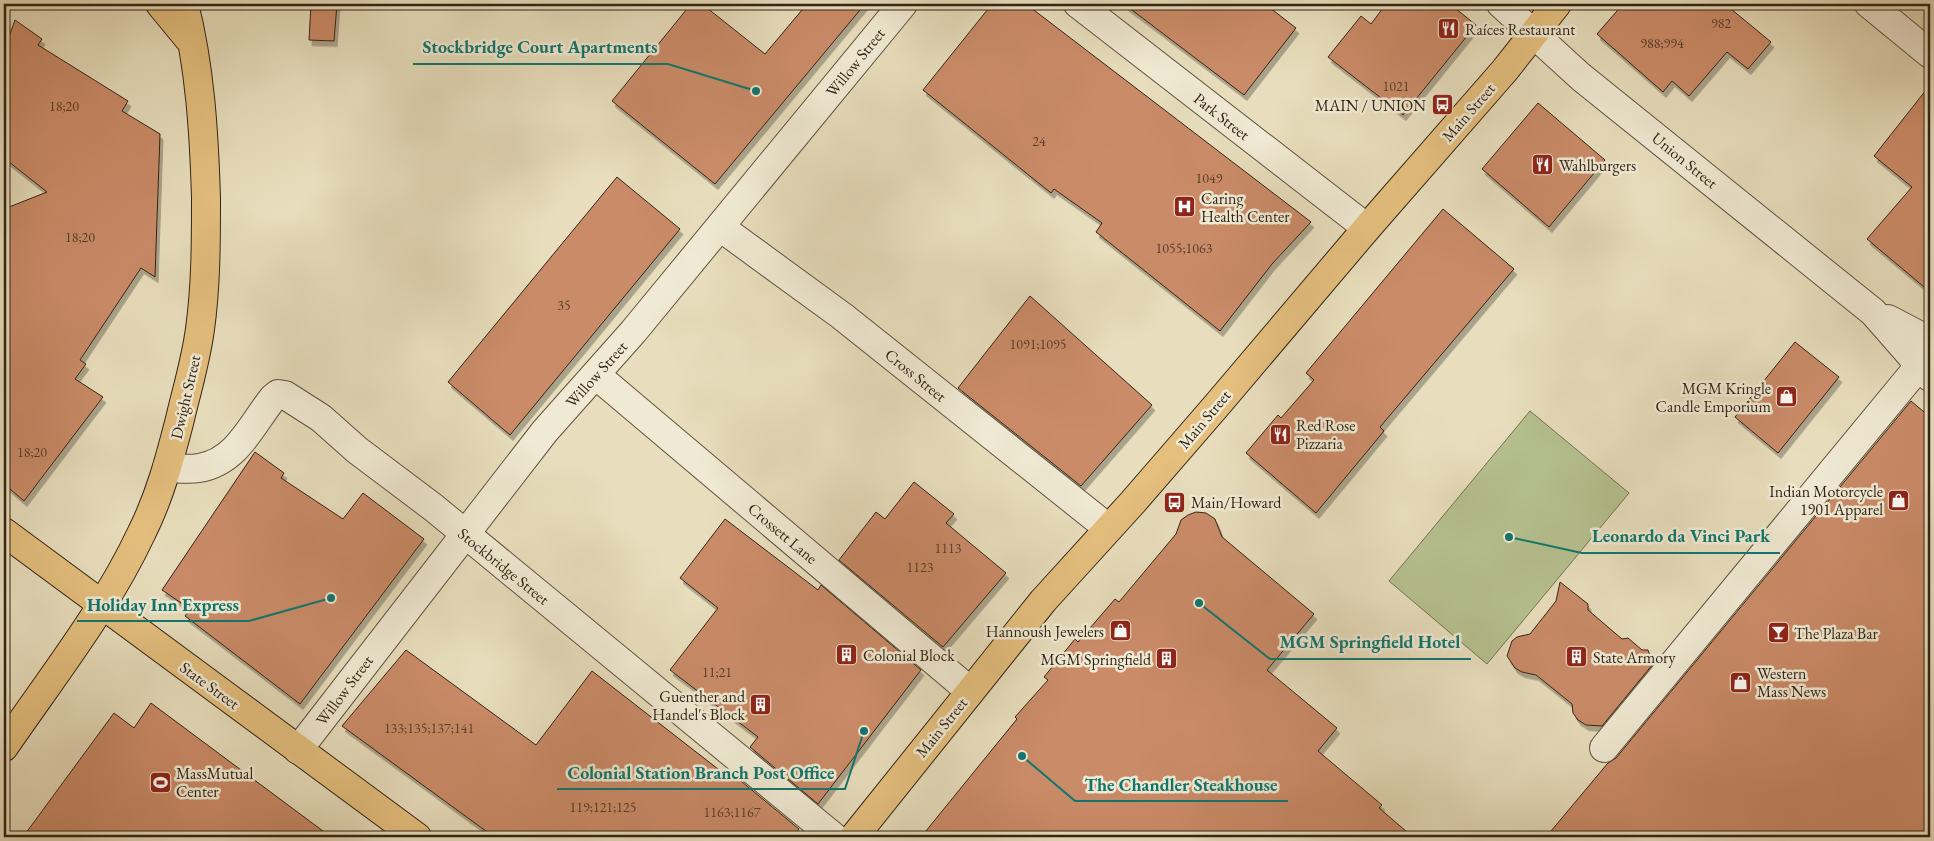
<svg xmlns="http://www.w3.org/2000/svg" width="1934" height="841" font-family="'EB Garamond',serif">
<defs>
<filter id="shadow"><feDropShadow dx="3" dy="5.5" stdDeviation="0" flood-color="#0004"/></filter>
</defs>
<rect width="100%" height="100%" fill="#e8debd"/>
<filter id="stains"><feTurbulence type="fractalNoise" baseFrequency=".004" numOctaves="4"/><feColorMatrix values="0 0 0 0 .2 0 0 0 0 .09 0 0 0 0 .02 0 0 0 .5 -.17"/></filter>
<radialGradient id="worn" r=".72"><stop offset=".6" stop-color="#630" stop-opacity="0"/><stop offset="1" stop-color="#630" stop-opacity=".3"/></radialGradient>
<path fill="#b6c190" stroke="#747252" d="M1530,411L1629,493L1487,664L1389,581Z"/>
<g fill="#ca8b67" stroke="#322415" filter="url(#shadow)">
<path d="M311,4H337L334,41L309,40Z"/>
<path d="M691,4H702L765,54L807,4H865L715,184L612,101Z"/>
<path d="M992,4H1026L1311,222L1272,264L1220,331L1096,232L1102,223L1054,189L1051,193L923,90Z"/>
<path d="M1124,4H1265L1296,28L1244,95Z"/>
<path d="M1386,4H1450L1476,25L1403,115L1328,57L1361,16L1371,24Z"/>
<path d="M1623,4H1725L1771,42L1748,69L1727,52L1689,96L1672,81L1663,92L1597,34Z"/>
<path d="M15,20L42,39L38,45L128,101L122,111L160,134L155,277L141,268L80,360L86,364L75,379L103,397L24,501L4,484V209L47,192L4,158V50Z"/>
<path d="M1930,85V292L1867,239L1912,187L1874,156Z"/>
<path d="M1538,103L1605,160L1549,227L1482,169Z"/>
<path d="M617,177L680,229L510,435L448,382Z"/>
<path d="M1443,209L1514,269L1380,427L1384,431L1316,513L1246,453L1278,415L1281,418L1314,380L1306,373Z"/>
<path d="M1030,296L1152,405L1081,486L958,388Z"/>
<path d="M1795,342L1839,377L1778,453L1735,417Z"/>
<path d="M1911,401L1930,417V837H1546L1608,763L1616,758Z"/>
<path d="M255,452L284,473L281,478L343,519L363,493L424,539L300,704L185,616L190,609L162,590Z"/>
<path d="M914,482L954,514L946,523L1006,573L943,647L839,560L876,512L885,519Z"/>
<path d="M1196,512L1206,513L1215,519L1222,537L1314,614L1267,670L1337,728L1318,751L1382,805L1379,808L1413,837H921L1017,719L1015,717L1048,680L1044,677L1075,639L1078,642L1115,599L1119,602L1176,534L1181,520L1188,515Z"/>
<path d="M725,519L818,590L821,585L921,670L818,804L750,747L758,737L670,670L718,608L680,578Z"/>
<path d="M1560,582L1588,604V610L1622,639L1628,638L1642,650H1648L1653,664L1602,726L1586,725L1578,720L1573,713L1572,704L1536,675L1522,672L1515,668L1507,656L1512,641L1517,637L1530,634L1556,601Z"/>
<path d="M406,650L536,745L592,671L727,776L730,772L799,829L793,837H494L342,726Z"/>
<path d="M151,703L331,837H23L114,713L134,728Z"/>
</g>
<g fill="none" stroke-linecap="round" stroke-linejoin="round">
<defs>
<g id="minor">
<path d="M1078,4L1367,228"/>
<path d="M1501,4L1581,77L1873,312L1930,377"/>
<path d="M1869,4L1930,54"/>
<path d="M720,227L842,316L1108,528"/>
<path d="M1888,319L1930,341"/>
<path d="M596,375L970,691"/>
<path d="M167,468C178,468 188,470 199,468C237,462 252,424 273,398L278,394L285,395L321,418L357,450L434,508L834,837"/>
<path d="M1604,748L1920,365"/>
<path d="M298,750L545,431L633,332L903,4"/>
</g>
<g id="major">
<path d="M160,4L188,38"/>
<path d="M4,532L417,837"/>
<path d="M4,747C52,677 106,609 142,532C160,496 170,458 180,419C187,389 196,360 200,329C206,286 206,241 206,198C204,132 200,67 184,4"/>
<path d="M854,837L1043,601L1133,502L1217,405L1367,228L1505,70L1557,4"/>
</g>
</defs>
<use href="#minor" stroke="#60523f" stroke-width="30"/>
<use href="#major" stroke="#322415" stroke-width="30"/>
<use href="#minor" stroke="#f0ead4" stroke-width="28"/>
<use href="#major" stroke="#e4bf7e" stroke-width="28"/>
</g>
<defs>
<symbol id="restaurant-square" viewBox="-11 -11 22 22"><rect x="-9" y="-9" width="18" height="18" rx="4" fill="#8f2418" stroke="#f0ead4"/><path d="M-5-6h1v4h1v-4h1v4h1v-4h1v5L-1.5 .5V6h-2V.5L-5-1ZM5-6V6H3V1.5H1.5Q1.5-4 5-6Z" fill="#fff"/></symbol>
<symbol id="bus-square" viewBox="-11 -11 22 22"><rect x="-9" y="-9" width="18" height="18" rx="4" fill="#8f2418" stroke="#f0ead4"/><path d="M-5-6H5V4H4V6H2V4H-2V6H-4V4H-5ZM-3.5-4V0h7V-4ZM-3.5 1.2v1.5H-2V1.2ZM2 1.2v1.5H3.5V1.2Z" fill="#fff"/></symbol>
<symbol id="hospital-square" viewBox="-11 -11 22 22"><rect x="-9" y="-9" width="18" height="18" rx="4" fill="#8f2418" stroke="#f0ead4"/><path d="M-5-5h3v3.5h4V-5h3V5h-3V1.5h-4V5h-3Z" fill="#fff"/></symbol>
<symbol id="shop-square" viewBox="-11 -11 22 22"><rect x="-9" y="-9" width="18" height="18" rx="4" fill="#8f2418" stroke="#f0ead4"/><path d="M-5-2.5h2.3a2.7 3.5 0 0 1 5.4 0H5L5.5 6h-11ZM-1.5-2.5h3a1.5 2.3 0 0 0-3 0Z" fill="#fff"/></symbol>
<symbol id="bar-square" viewBox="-11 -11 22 22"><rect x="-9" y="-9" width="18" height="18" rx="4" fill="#8f2418" stroke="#f0ead4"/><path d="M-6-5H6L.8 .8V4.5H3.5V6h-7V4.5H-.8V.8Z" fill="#fff"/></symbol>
<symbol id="building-square" viewBox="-11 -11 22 22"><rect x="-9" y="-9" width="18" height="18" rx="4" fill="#8f2418" stroke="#f0ead4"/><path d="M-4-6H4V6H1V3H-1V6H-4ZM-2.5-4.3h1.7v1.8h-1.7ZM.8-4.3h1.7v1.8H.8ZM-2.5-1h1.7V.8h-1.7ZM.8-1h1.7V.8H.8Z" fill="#fff"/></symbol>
<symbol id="stadium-square" viewBox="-11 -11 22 22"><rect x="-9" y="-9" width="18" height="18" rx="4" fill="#8f2418" stroke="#f0ead4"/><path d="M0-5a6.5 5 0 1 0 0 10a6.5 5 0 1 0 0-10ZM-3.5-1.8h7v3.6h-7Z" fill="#fff"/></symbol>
</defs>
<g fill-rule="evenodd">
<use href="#restaurant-square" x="1436" y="16" width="25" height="25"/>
<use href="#bus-square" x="1430" y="92" width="25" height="25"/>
<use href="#restaurant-square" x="1530" y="152" width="25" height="25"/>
<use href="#hospital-square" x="1172" y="194" width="25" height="25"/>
<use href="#shop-square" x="1774" y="384" width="25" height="25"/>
<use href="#restaurant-square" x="1268" y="422" width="25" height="25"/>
<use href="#shop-square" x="1886" y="488" width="25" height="25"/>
<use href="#bus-square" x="1162" y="490" width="25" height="25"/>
<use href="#shop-square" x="1108" y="618" width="25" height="25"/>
<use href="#bar-square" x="1766" y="620" width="25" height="25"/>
<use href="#building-square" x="834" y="642" width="25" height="25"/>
<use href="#building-square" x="1564" y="644" width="25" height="25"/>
<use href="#building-square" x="1154" y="646" width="25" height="25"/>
<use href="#shop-square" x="1728" y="670" width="25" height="25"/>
<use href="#building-square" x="748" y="692" width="25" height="25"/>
<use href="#stadium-square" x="148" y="770" width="25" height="25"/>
</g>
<g text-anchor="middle" stroke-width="5" stroke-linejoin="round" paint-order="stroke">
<g font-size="14" fill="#583e2a">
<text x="1721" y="28">982</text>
<text x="1662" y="48">988;994</text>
<text x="1396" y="91">1021</text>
<text x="64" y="111">18;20</text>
<text x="1039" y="146">24</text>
<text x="1209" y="183">1049</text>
<text x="80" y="242">18;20</text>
<text x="1184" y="253">1055;1063</text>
<text x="564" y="310">35</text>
<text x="1038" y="349">1091;1095</text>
<text x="32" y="457">18;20</text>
<text x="948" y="553">1113</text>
<text x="920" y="572">1123</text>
<text x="717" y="677">11;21</text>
<text x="429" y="733">133;135;137;141</text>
<text x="603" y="812">119;121;125</text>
<text x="732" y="817">1163;1167</text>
</g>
<g font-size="16" fill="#322415" stroke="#f0ead4" text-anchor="start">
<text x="1465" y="35">Raíces Restaurant</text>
<text x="1426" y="111" text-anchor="end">MAIN / UNION</text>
<text x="1559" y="171">Wahlburgers</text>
<text x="1201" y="204">Caring<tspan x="1201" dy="18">Health Center</tspan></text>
<text x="1771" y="394" text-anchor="end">MGM Kringle<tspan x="1771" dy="18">Candle Emporium</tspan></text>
<text x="1296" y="431">Red Rose<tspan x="1296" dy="18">Pizzaria</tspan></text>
<text x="1883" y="497" text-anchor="end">Indian Motorcycle<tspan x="1883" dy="18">1901 Apparel</tspan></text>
<text x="1191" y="508">Main/Howard</text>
<text x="1104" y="637" text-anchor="end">Hannoush Jewelers</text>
<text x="1794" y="639">The Plaza Bar</text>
<text x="863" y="661">Colonial Block</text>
<text x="1593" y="663">State Armory</text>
<text x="1151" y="665" text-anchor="end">MGM Springfield</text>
<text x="1757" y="679">Western<tspan x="1757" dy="18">Mass News</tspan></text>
<text x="745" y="702" text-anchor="end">Guenther and<tspan x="745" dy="18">Handel's Block</tspan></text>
<text x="176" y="779">MassMutual<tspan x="176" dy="18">Center</tspan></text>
</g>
<g font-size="16" fill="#322415" stroke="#f0ead4">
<text transform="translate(855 62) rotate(-51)" y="6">Willow Street</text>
<text transform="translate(1468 112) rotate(-49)" y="6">Main Street</text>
<text transform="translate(1222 116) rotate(38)" y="6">Park Street</text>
<text transform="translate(1685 160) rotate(39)" y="6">Union Street</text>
<text transform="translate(596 374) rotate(-48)" y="6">Willow Street</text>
<text transform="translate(916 375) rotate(39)" y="6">Cross Street</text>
<text transform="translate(185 397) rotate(-77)" y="6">Dwight Street</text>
<text transform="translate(1204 419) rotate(-50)" y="6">Main Street</text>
<text transform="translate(783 533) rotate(40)" y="6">Crossett Lane</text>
<text transform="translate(504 566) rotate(39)" y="6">Stockbridge Street</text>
<text transform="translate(210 685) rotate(36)" y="6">State Street</text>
<text transform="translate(344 690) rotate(-53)" y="6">Willow Street</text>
<text transform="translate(941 727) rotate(-51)" y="6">Main Street</text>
</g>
</g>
<path fill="none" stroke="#0f766e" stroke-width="2" d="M756 91L668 64H413M1509 537L1582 553H1780M331 598L249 621H77M1199 603L1270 659H1471M864 731L845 789H557M1022 756L1075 801H1288"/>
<g fill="#0f766e" stroke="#f0ead4" stroke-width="2">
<circle cx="756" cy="91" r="5"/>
<circle cx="1509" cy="537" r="5"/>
<circle cx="331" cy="598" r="5"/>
<circle cx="1199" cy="603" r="5"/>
<circle cx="864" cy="731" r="5"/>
<circle cx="1022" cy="756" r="5"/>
</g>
<g font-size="18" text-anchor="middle" font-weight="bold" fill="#0f766e" stroke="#f0ead4" stroke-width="5" stroke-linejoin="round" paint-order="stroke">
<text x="540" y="53">Stockbridge Court Apartments</text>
<text x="1681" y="542">Leonardo da Vinci Park</text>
<text x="163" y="611">Holiday Inn Express</text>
<text x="1370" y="648">MGM Springfield Hotel</text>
<text x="701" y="779">Colonial Station Branch Post Office</text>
<text x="1181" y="791">The Chandler Steakhouse</text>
</g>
<rect width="1934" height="841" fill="none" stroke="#e8debd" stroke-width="20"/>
<rect x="5" y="5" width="1924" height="831" fill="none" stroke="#322415" stroke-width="2.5"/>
<rect x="10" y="10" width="1914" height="821" fill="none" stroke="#322415"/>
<rect width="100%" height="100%" filter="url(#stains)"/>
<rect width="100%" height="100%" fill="url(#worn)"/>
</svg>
